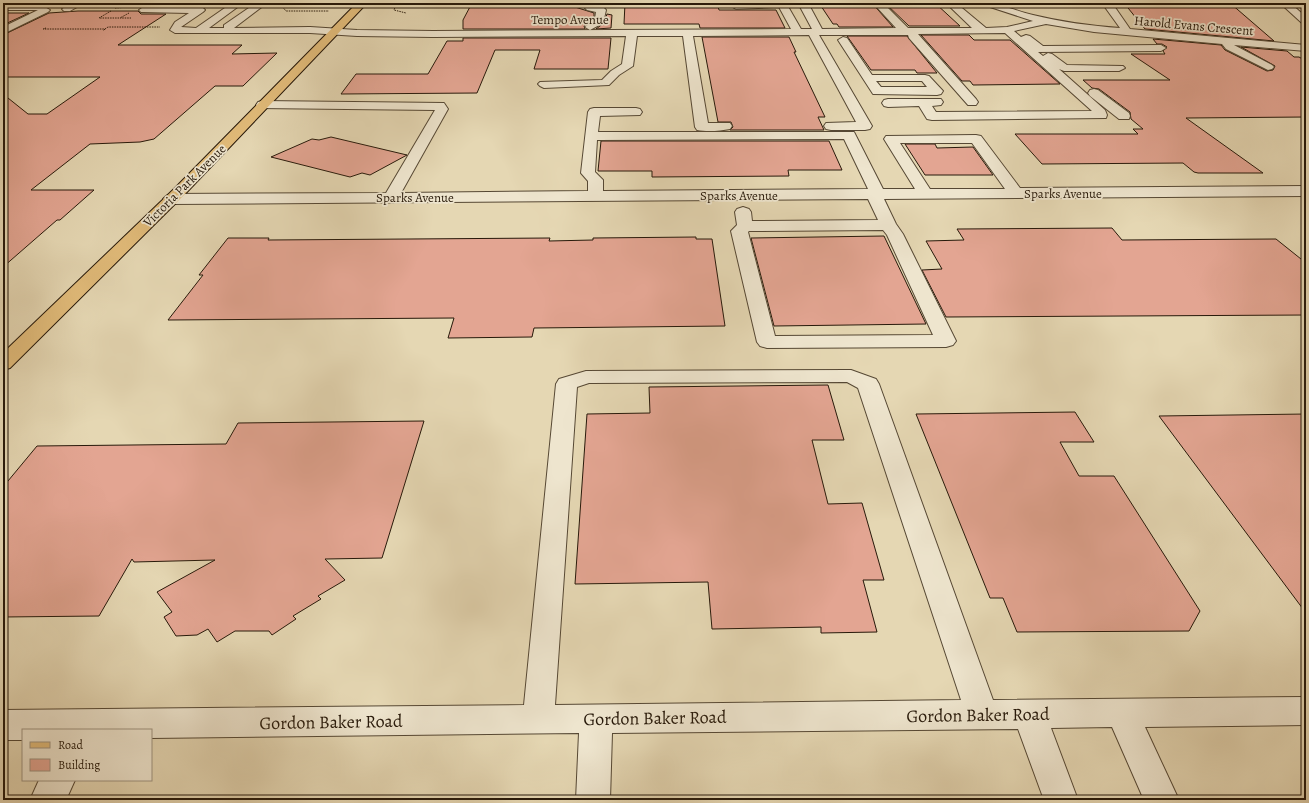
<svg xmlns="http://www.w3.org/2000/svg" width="1309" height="803" font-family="Alegreya,serif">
<rect width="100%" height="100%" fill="#e5d7b3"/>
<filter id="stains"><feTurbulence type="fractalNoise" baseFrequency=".005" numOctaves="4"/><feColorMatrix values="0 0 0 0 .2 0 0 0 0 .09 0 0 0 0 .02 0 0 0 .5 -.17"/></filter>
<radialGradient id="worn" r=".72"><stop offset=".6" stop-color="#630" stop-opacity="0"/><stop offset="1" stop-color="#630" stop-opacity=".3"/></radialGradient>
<g fill="#e3a592" stroke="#27190a">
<path d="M472,3H576L575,7L594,13V18L584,26L585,29H463V20Z"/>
<path d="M625,3H717L719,10H776L785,28H700L699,24H624Z"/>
<path d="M819,3H872L893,27H839L837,24H833Z"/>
<path d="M885,3H935L960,26H909Z"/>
<path d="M1124,3H1230L1274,41L1145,29Z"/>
<path d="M78,11H138L141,14H166L118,45H242L232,54L277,53L243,86H215L154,139L140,142L90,144L31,190H94L60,220H57L3,267V94L28,114H47L100,77H3V35L49,13Z"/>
<path d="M3,13H29L3,25Z"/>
<path d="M607,14L612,15L611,28L596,29L604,23Z"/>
<path d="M921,35H969L974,40H1010L1060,84L973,85L970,81H962Z"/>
<path d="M847,36H907L937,73H917L915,70H871Z"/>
<path d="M702,37H789L796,52H794L825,117H818L824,130H730L733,127L731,122H718Z"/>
<path d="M463,38H611L608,69H534L540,50H495L477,93L341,94L356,74H428L447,41H463Z"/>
<path d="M1153,39L1221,45L1225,50L1267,71L1273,70L1275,66L1241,47L1287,51L1294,57H1299L1306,61V117L1186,118L1263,173H1198L1194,172L1183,163L1042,164L1015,134H1138L1133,129H1143L1131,119L1130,112L1099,89L1092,88L1083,80H1170L1131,54H1165L1163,51L1167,47L1162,44H1157Z"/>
<path d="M331,137L407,155L370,175L362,173L350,177L271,157L312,139L319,140Z"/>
<path d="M601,141H829L842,170H788L789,176L652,177V171H598Z"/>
<path d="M905,144H935L937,148L973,147L993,175H925Z"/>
<path d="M1112,228L1122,240L1276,239L1306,263V315L946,317L922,270L942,269L926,241L964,240L957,229Z"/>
<path d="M884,236L926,324L774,326L751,238Z"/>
<path d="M696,237V239H712L725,326L534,328L532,337L448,338L454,318L168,320L203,275H199L228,238H269L268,240L550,238L549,241L593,240V238Z"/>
<path d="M828,385L844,440H812L828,504L862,503L884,580H863L877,632L821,633V627L712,629L708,582L575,584L587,414L650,413L649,387Z"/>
<path d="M1075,412L1094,442H1060L1079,476H1114L1200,611L1189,631L1017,632L1003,598H990L916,414Z"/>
<path d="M1306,414V613L1159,416Z"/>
<path d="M424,421L382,558L325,559L345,580L318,596L321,599L293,616L296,619L272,635L269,631H235L217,642L208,629L197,635L176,636L164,617L172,612L157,592L215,560L134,562L132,559L99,616L3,617V487L37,446L226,444L238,423Z"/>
</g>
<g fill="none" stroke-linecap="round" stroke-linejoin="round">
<defs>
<g id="minor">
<path d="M38,3L50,10L48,12L3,34V27L38,10H3V4Z"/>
<path d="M72,3H84L70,11H64L62,9Z"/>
<path d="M149,3H161L155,7L203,8L205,10L203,12L181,27L196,28L232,3H243L209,28H224V25L256,3H267L234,28L310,27L357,30L433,31L791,29L779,7L736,9L731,6L733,4L786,3L801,29H812L798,3H808L822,29L896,28L873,3H883L908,28H972L946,3H956L986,28L1007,27L1033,21L984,5L982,3C1000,3 1016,11 1033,15C1062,22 1091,26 1120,28L1102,3H1112L1130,29L1306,45V51L1234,45L1272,65L1274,67L1272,69L1268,70L1226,49L1222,44L1094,32L1046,24L1014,31L1021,37L1026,35L1030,36L1043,46L1161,45L1166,48L1161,51L1038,52L1043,56L1048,53L1052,54L1067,65L1123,66L1125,68L1119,71H1064L1059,69L1105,110L1107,115L1106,118L932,120L927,119L919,106L888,107L884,106L882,103L884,100L888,99H941L943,102L941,105L932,106L936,112L1092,111L1005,33L918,34L976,99L978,102L976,105H968L909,38L908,35H819L872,126L870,129L865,130H831L826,129L824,126L826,123L856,122L809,35L693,36L708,123H730L732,126L730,129C720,131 707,132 697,130L695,127L683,36H637L633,66L619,75L609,85L544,88L540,86L538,84L540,82L602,80L611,71L622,64L626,36L433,37L357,36L310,33H175L170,30L175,22L189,13L141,12L139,10Z"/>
<path d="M1280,3H1290L1306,17V25L1303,24Z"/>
<path d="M590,5L604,8L606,10L603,23L590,30L585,27L595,19L596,12L587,10L585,8L587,6Z"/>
<path d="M843,37L847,38L872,75H925L929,76L943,91L941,94L937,95L873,94L838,40ZM876,81H922L927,87H881Z"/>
<path d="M1094,89L1098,90L1129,113L1130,116L1129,119H1119L1090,96L1088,93L1090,90Z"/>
<path d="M262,101L444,103L448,109L401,193L588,191V181L581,173L588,112L590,109L594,108H636L640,109L642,112L640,115L600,116L598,132H854L883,189H915L884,139L886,136L976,135L981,136L1020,188L1306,186V196L884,199L896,224L903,234L956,341L953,345L946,347L767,348L760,346L757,342L731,231L737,225L735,212L737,209L743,207L749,209L751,212L752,221L878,220L868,199L171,204L166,202L163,199L166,196L171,194L386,193L435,110L258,108L256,105L258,102ZM844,139L868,189L603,191V180L595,172L597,140ZM900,143H972L1005,189H930ZM883,230L887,235L933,335L775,336L748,232L749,231Z"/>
<path d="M851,370L876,379L879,384L993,700L1306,697V725L1145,727L1179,800H1144L1112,727L1051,728L1078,800H1044L1018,729L612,733L610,800H576L579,733L151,738V730H23V740H3V710L524,705L556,384L559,379L586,371ZM847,382L858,388L961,700L555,705L577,387L589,383Z"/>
<path d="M39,780H75L66,800H30Z"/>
</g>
<path id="major" d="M357,3H367L185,194L10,368L3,370V353L175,188Z"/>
</defs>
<use href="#minor" stroke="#564834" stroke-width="2"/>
<use href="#major" stroke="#27190a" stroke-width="2"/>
<g stroke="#27190a" stroke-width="1" stroke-dasharray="1.5 1" stroke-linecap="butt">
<path d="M94,3H120"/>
<path d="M277,4H280L286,11H329"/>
<path d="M401,5L395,7L394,10L406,13"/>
<path d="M115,8L130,7"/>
<path d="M111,11L99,18H120"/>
<path d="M129,13L120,18H131"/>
<path d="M46,28L43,29H105L103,31"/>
<path d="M105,29L108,27H160"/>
</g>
<use href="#minor" fill="#eee5ce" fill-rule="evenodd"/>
<use href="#major" fill="#e2bc7a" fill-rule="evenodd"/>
</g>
<g text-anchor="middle" stroke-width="3.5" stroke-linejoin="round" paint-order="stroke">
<g font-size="13" fill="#27190a" stroke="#eee5ce">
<text x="570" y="24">Tempo Avenue</text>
<text transform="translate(1194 25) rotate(5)" y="5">Harold Evans Crescent</text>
<text transform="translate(184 185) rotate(-45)" y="5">Victoria Park Avenue</text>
<text x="1063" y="198">Sparks Avenue</text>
<text x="739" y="200">Sparks Avenue</text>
<text x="415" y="202">Sparks Avenue</text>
</g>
<g font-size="18" fill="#27190a" stroke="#eee5ce">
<text transform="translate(978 715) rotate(-1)" y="6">Gordon Baker Road</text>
<text transform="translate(655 718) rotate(-1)" y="6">Gordon Baker Road</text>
<text transform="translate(331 722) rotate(-1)" y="6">Gordon Baker Road</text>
</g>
</g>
<rect width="1309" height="803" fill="none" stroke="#e5d7b3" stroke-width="16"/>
<rect x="4" y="4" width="1301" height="795" fill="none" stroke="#27190a" stroke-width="2"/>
<rect x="8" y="8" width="1293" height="787" fill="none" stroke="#27190a"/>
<rect x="22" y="729" width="130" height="52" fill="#eee5ce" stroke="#9e9380"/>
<rect x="30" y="742" width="20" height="6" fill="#e2bc7a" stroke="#9e9380"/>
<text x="58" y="749" font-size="12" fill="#27190a">Road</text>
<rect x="30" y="759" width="20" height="12" fill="#e3a592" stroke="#9e9380"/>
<text x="58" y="769" font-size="12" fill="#27190a">Building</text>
<rect width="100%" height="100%" filter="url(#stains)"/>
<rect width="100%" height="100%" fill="url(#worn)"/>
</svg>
